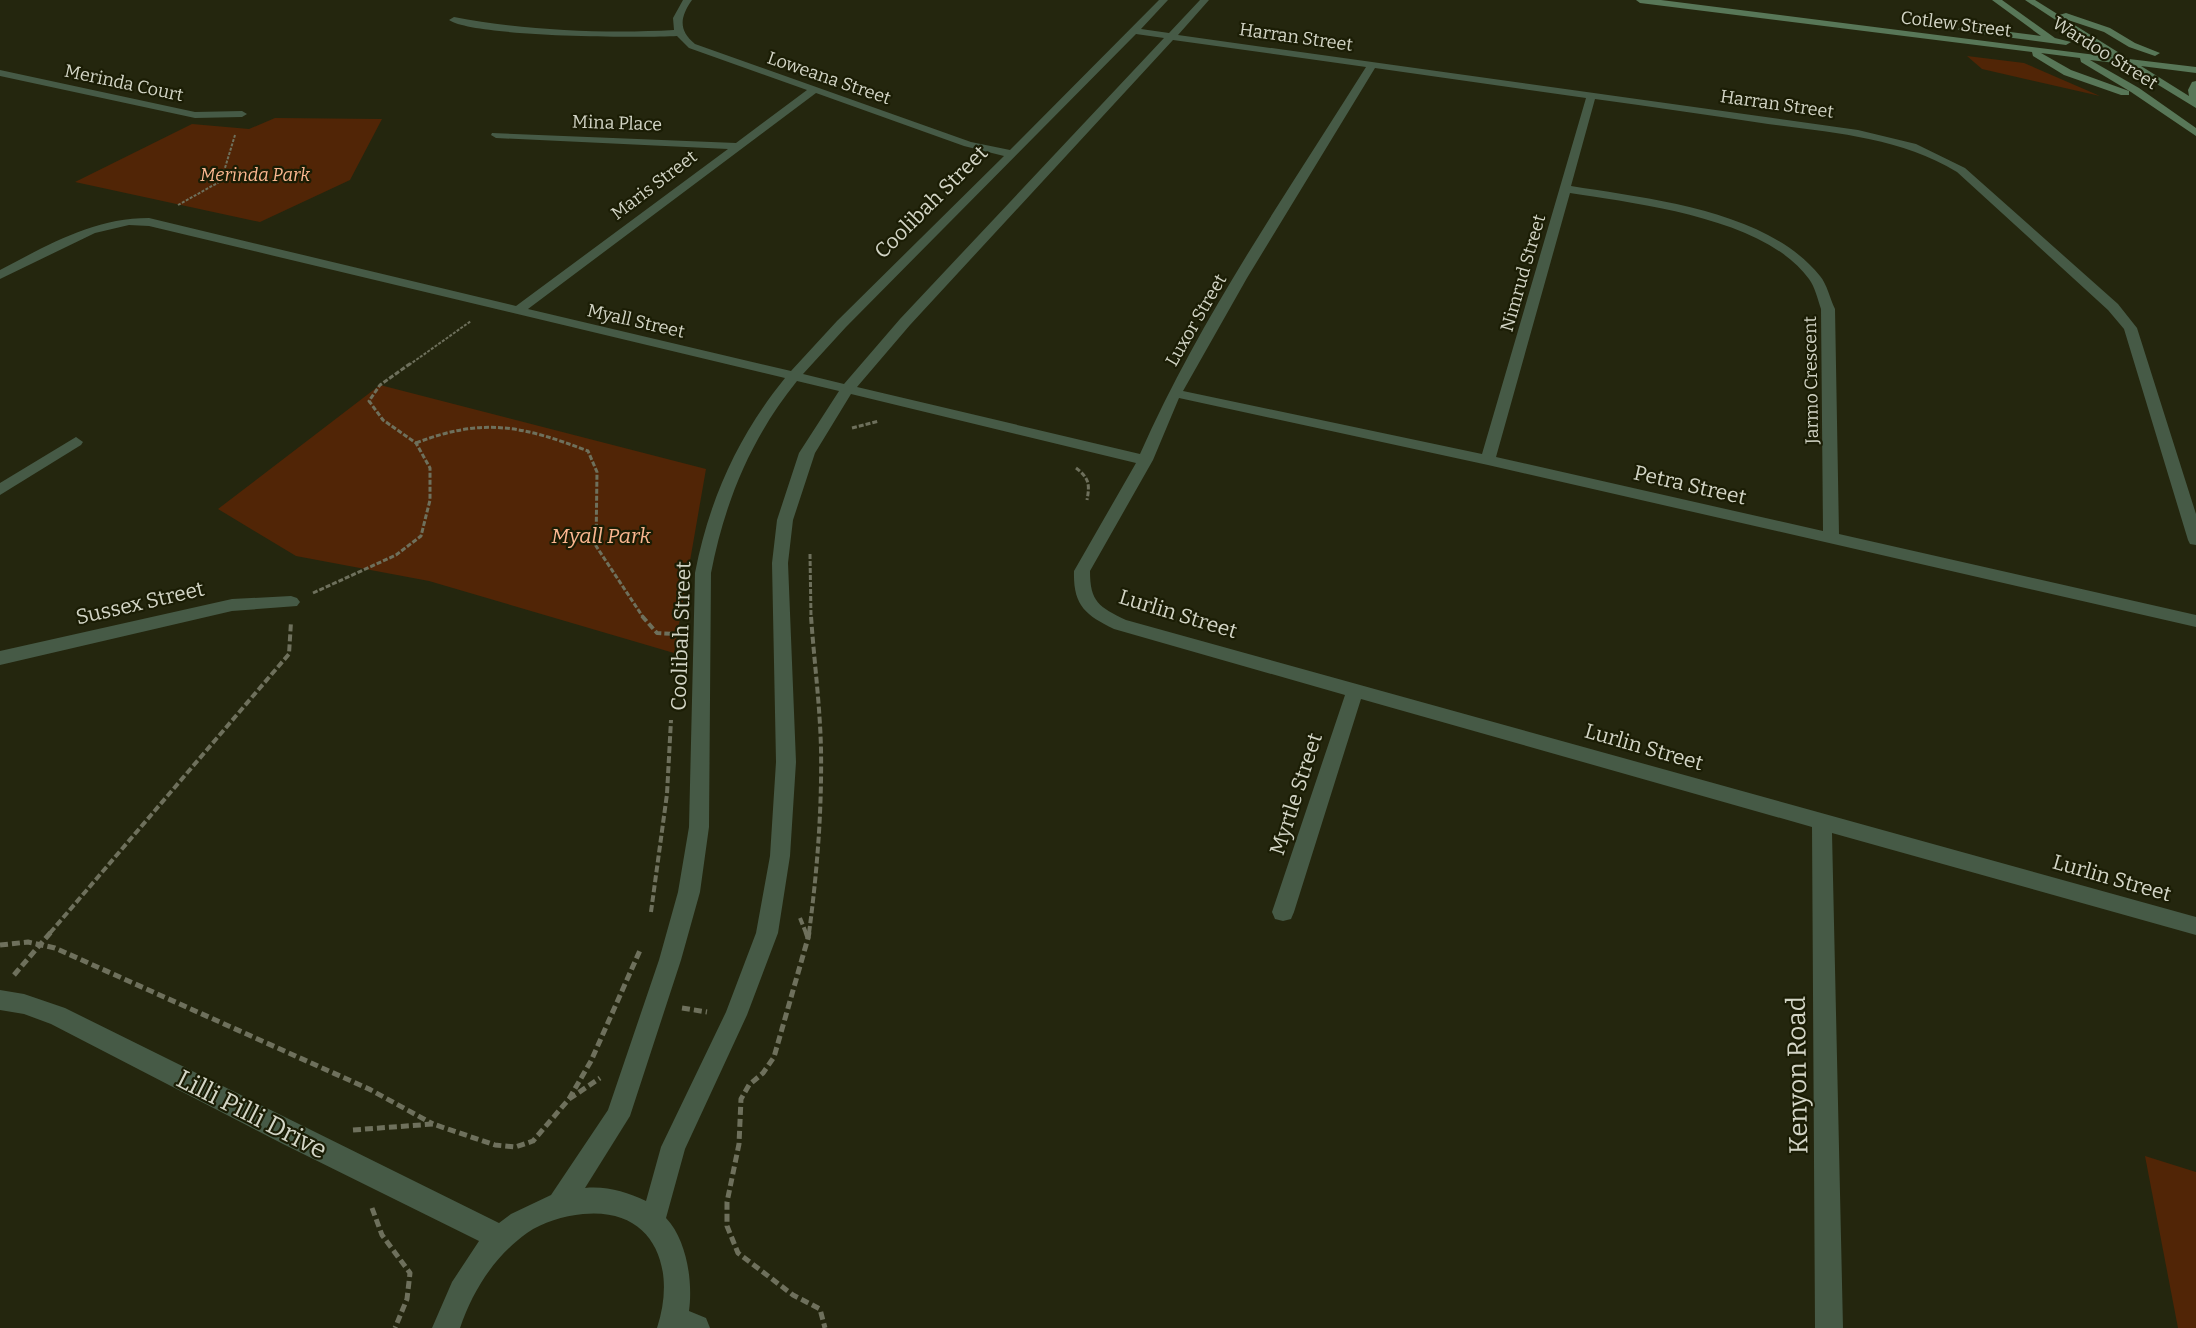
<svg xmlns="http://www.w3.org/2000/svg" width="2196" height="1328" font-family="Bitter,serif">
<rect width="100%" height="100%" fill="#24260e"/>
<g fill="#512506">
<path d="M1967,56L2024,63L2100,96L1982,69Z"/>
<path d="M275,118L382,119L350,180L260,222L75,182L192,124L249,129Z"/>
<path d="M380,385L706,469L674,653L429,581L296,556L218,509Z"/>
<path d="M2145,1156L2196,1172V1328H2178Z"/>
</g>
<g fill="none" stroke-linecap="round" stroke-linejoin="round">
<g stroke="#6e705c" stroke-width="2" stroke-dasharray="3 1.5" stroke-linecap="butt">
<path d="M178,205L221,181L235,135"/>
<path d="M409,365L471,321"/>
</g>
<g stroke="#6e705c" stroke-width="3" stroke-dasharray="5 2" stroke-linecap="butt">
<path d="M852,428L879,421"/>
<path d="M416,443C483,417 523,426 588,451L597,472L596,546L643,617"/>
<path d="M1076,468C1089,478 1090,484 1087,500"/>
<path d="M810,554L811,617"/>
<path d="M313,593L396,555L421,536L430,500V468L416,443L383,420L369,401L380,385L411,363"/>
</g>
<g stroke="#6e705c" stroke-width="4" stroke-dasharray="7 3" stroke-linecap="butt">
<path d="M642,616L657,633L676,634"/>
<path d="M651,912L667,794L671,720"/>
<path d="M800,918L806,933"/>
<path d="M50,933L289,654L291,622"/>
<path d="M809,933C817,873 822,811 821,749C820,705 814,660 811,616"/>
</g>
<g stroke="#6e705c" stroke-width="5" stroke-dasharray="8 4" stroke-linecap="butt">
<path d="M806,932L808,938L774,1057L763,1073L749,1085L741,1099L739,1144L727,1202V1226L738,1253L793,1295L820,1309L825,1328"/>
<path d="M808,938L809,932"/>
<path d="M0,945L28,942L55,948L369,1089L433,1124"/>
<path d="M14,975L51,932"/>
<path d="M682,1008L707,1012"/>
<path d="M569,1099L591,1061L641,948"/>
<path d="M353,1130L433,1124L495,1145L515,1147L533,1141L569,1099L600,1078"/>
<path d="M372,1208L382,1235L410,1273L407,1299L395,1328"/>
</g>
<g fill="#465a46" fill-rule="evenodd">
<path d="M683,0H692C680,17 678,30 695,44L971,142L1010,150L1159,0H1168L1141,29L1169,33L1200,0H1209L1178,35L1858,130L1916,144L1965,168L2118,304L2137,328L2196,514V545L2190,544L2188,540L2124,329L2108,310L1957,172C1899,137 1833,133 1768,124C1710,115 1653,107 1595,99L1571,186C1650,199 1767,210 1820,276C1827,284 1830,299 1835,309L1839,534L2196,615V627L1488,465L1179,398L1153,460L1090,571C1090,602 1099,607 1126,620L2196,917V935L1832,833L1843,1328H1815L1812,827L1361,699L1294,912L1291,919L1283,921L1275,919L1272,912L1345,695L1114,629C1085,615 1073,605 1074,571L1136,463L851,394L815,453L793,520L788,563L796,762L790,856L778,933L747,1015L685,1149L666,1218C687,1240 693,1282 689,1311L706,1318L710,1328H657C677,1268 654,1207 583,1214C563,1216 543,1222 527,1233C494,1257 473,1290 460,1328H432L452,1282L479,1241L283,1144L51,1024L24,1014L0,1010V990L24,994L65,1008L499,1223L511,1214L551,1195L608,1110L659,960L678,892L689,827L695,573C709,500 738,436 785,378L149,226L129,225L95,233L0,279V270C48,245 93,218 149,218L516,306L728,149L496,138L491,135L492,133L736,143L807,90L689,48L677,36C640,38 474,37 449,20L454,17C521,30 605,34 674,30L673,18ZM1136,34L1164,38L900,319L844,384L803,374L846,327ZM1173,40L1366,67C1287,193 1200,318 1140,454L857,387L910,325ZM1375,68L1586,98L1482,454L1183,391L1247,278ZM816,93L964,146L1004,156L837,321L791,371L528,309ZM1570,193C1639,204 1765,218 1809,279C1815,287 1818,300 1821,309L1823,531L1496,457ZM797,381L839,391L799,453L777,520L772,563L776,762L770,856L756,933L726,1012L661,1147L646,1201C626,1192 608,1186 585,1188L630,1116L681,960L700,892L709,827L711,573C725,501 751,438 797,381Z"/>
<path d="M0,70L195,112L242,111L247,114L242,117L195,118L0,76Z"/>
<path d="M76,437L83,442L81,445L0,495V483Z"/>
<path d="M291,596L297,598L300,602L297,606L232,611L0,665V651L232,599Z"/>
</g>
<g fill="#587758" fill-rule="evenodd">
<path d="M1636,0H1661L2112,57L2025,0H2035L2059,15L2066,13L2110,28L2135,43L2160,53L2155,56L2129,47L2104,32L2065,19L2129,59L2196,67V73L2141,66L2189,96L2188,90L2192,82L2196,81V108L2124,64L2090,60L2139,88L2196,128V136L2131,92L2081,62L2080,58L2041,53L2071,70L2129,91V95H2121L2064,75L2033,56L2032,52L1640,3Z"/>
<path d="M1992,0H2002L2055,38L2071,42L2066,45L1960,31L1958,29L1963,26L2041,36Z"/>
</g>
</g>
<g text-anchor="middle" stroke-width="4.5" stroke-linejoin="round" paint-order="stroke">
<g font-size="18" fill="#d3d5c6" stroke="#1b1d05">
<text transform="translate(1956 24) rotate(7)" y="6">Cotlew Street</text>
<text transform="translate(1296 37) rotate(8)" y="6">Harran Street</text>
<text transform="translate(2105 53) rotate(32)" y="6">Wardoo Street</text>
<text transform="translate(829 78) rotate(19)" y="6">Loweana Street</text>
<text transform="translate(124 83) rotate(12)" y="6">Merinda Court</text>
<text transform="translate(1777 104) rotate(8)" y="6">Harran Street</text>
<text transform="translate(617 123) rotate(2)" y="6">Mina Place</text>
<text transform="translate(654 185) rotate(-37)" y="6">Maris Street</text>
<text transform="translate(1523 273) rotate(-74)" y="6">Nimrud Street</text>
<text transform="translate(1196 320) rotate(-60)" y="6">Luxor Street</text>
<text transform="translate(636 321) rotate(13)" y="6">Myall Street</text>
<text transform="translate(1811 380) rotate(-91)" y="6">Jarmo Crescent</text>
</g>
<g font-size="18" font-style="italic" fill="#fbb790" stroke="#1b1d05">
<text x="255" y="181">Merinda Park</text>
</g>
<g font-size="21" fill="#d3d5c6" stroke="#1b1d05">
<text transform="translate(931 202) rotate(-45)" y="7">Coolibah Street</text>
<text transform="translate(1690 485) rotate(13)" y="7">Petra Street</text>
<text transform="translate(140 603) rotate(-13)" y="7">Sussex Street</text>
<text transform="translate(1178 614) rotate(17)" y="7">Lurlin Street</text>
<text transform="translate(681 636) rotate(-88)" y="7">Coolibah Street</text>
<text transform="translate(1644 747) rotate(16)" y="7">Lurlin Street</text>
<text transform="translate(1296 794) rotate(-72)" y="7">Myrtle Street</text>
<text transform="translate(2112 878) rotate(16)" y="7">Lurlin Street</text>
</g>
<g font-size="21" font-style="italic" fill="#fbb790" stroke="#1b1d05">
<text x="601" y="543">Myall Park</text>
</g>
<g font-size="26" fill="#d3d5c6" stroke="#1b1d05">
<text transform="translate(1797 1075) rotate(-91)" y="9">Kenyon Road</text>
<text transform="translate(252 1114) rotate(27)" y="9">Lilli Pilli Drive</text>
</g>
</g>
</svg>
